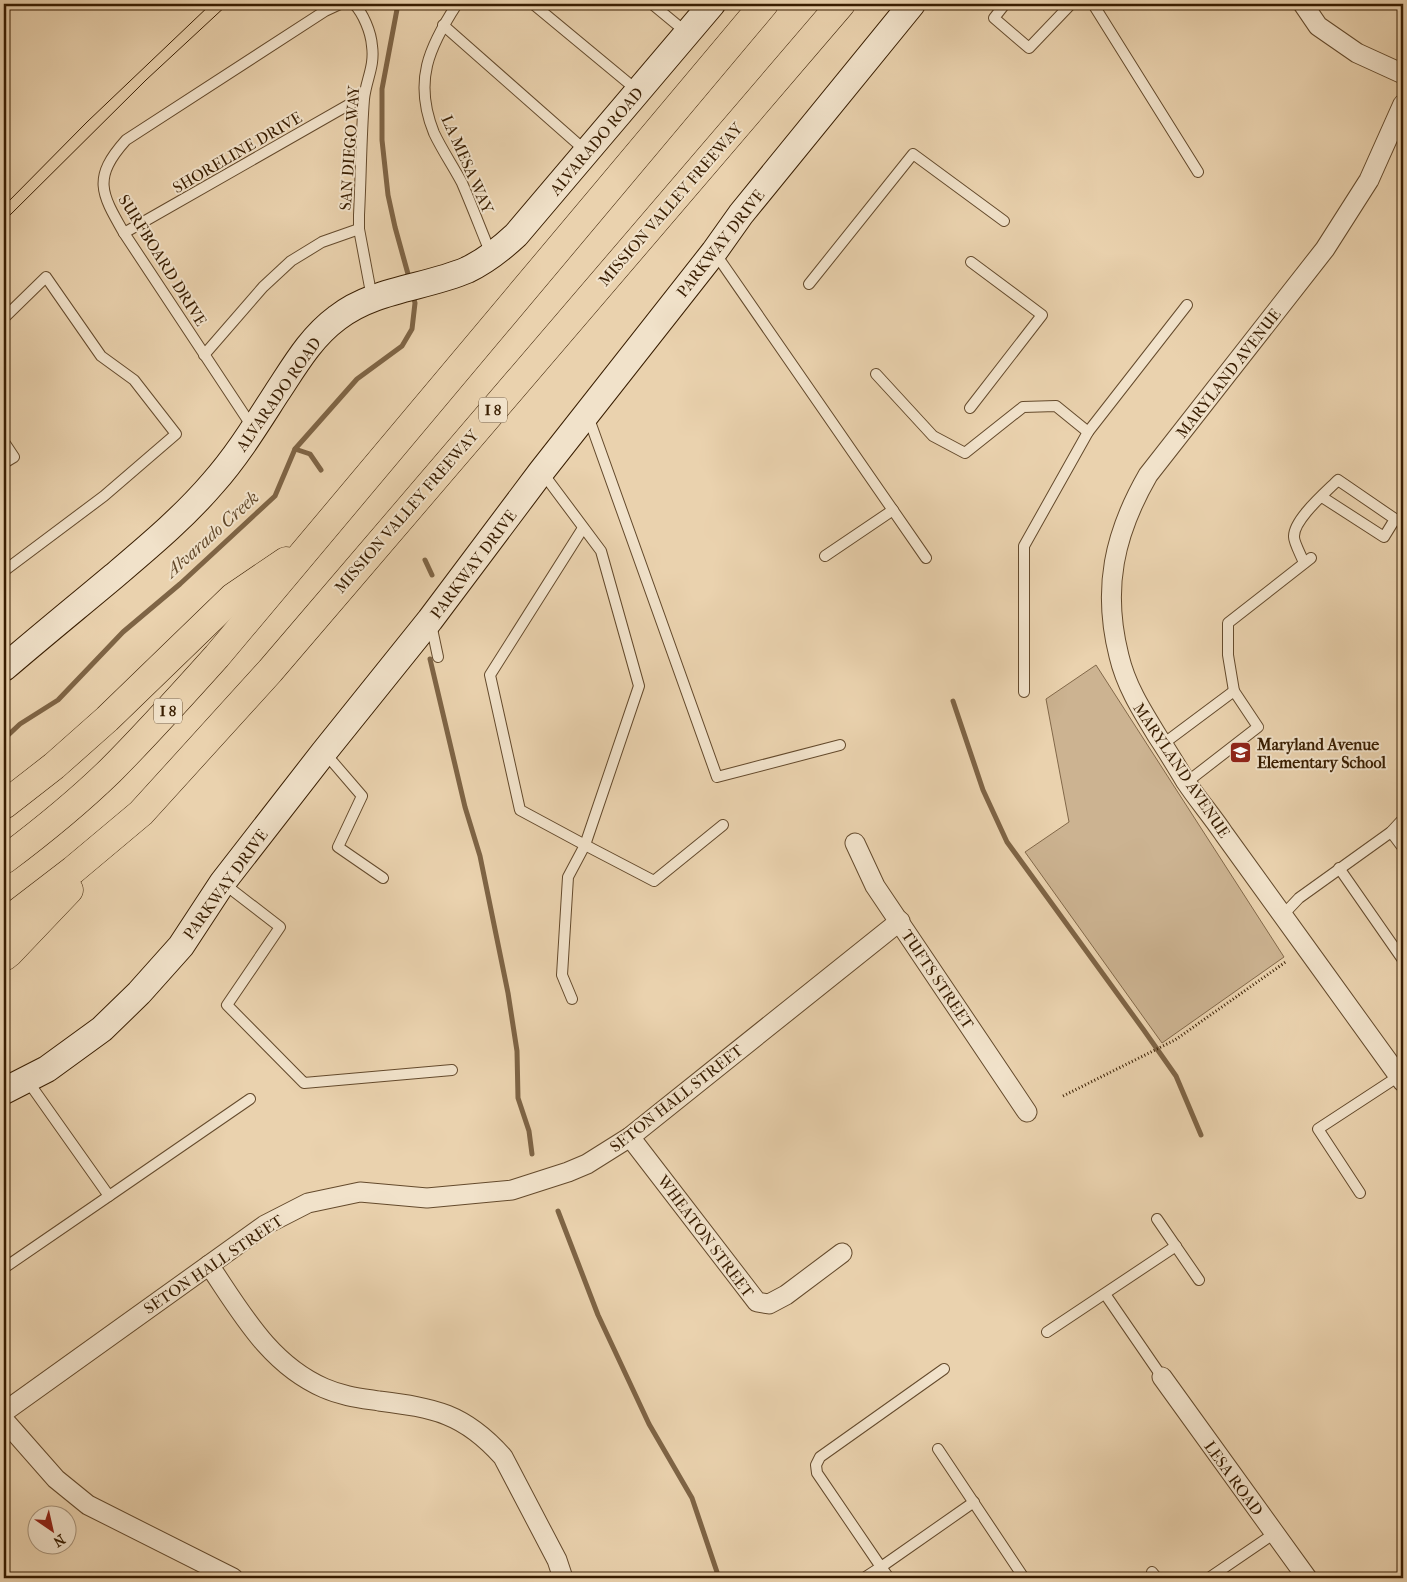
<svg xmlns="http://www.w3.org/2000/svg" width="1407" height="1582" font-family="'IM FELL French Canon',serif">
<rect width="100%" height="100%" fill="#ead2ae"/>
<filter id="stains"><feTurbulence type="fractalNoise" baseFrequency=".004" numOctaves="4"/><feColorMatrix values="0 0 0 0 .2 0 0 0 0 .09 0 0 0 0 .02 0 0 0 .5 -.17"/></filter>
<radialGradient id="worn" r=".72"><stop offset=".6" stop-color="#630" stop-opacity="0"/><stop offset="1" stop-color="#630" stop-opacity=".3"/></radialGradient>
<path fill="#ccb391" stroke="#826849" d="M1096,665L1284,957L1162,1043L1025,852L1069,822L1046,699Z"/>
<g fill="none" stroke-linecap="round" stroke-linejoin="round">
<g stroke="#7e6445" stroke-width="5">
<path d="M398,4L382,89V140L388,195L395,227L408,274"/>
<path d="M295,449L310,454L321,470"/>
<path d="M425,560L432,575"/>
<path d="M430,659L465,807L480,856L508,993L517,1051L518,1098L529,1131L532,1154"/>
<path d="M953,701L983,790L1007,842L1143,1029L1176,1076L1201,1135"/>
<path d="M4,739L20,724L58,700L123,632L180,584L275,496L295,449L357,379L402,346L412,329L415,303L414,299"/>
<path d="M558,1211L598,1315L649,1424L692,1498L719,1578"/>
</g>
<defs>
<g id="lane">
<path d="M354,4C363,13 371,32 372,46C375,66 366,80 364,99C361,137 361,176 359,215V229L372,298"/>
<path d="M457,4C429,47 413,81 434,133C442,150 453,166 462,183C472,206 481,230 491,254"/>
<path d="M533,4L638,91"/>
<path d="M652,4L687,33"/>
<path d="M1005,4L994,18L1029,48L1071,4"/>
<path d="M1093,4L1198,172"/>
<path d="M443,25L587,152"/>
<path d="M124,233L364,96"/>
<path d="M715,253L926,558"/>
<path d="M809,284L913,154L1004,221"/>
<path d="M4,318L46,277L101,356L134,380L176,434L104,496L4,571"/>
<path d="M204,355L263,287L291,261L322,242L359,229"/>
<path d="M876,374L933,436L965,453L1023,407L1056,406L1088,432L1187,305"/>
<path d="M970,408L1042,315L971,262"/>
<path d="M588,416L717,777L840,745"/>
<path d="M253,428L124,233C101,193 92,178 126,140L325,11L340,4"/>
<path d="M4,442L14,457L4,463"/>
<path d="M542,472L601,551L639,686L585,845L654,881L723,825"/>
<path d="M825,556L893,510"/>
<path d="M1304,563C1302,557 1294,543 1294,537C1293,520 1326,492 1338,480L1395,519L1384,537L1322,497"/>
<path d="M431,624L438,657"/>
<path d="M1234,691L1228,655V623L1311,558"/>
<path d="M1024,692V546L1088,432"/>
<path d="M1163,744L1234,691L1258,727L1187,782"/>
<path d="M325,753L362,796L338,847L383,878"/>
<path d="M1391,832L1403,848"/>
<path d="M1339,868L1403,960"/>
<path d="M223,883L280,927L227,1005L304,1083L452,1070"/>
<path d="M1282,916L1299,898L1391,832L1403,819"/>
<path d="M572,999L562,975L568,877L585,845L520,810L490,675L583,528"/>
<path d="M27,1080L109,1196L250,1099"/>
<path d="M1360,1193L1318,1129L1399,1076"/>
<path d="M1157,1219L1199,1280"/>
<path d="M4,1268L109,1196"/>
<path d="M1105,1294L1162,1377"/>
<path d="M1047,1332L1176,1246"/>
<path d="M944,1369L820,1457L816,1465L817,1473L881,1567L974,1502"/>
<path d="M938,1449L1024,1578"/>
<path d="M1152,1572L1157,1578"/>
<path d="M864,1578L881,1567L889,1578"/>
<path d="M1209,1578L1275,1533"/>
</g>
<g id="street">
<path d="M1303,4L1318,26L1357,53L1403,74"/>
<path d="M1403,104L1369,180L1325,249L1148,475C1114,534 1102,589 1119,656C1126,686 1142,711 1158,737C1168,752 1177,767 1186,782C1198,800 1212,816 1224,834C1283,917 1344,999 1403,1082"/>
<path d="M855,843L875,886L1027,1112"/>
<path d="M630,1137L757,1302L769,1304L786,1295L842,1253"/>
<path d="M209,1265C241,1312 269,1364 324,1388C342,1396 360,1398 379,1401C434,1408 464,1413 503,1457L557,1560L563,1578"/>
<path d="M1162,1377L1307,1578"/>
<path d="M4,1412L265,1225L308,1203L360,1192L427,1198L512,1190L568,1172L587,1164L630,1137L900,921"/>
<path d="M4,1420L56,1479L88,1505L233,1578"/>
</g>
<g id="secondary">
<path d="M4,668C40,637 77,607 114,576C148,547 183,518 213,483C237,456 256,425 276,394C294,367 310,338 337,318C374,289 425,288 467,270C486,261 501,249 516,235L712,4"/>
<path d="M4,1091L47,1069L102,1029L139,993L181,946L223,882L324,752L430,620L541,472L714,252L741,214L912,4"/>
</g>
<g id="highway">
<path d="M4,805L54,766L107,719L233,597L286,561"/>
<path d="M4,860C40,833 77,803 110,771C147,734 182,695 217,656L764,4"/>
<path d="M4,923L73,870L141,813L270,671L841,4"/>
<path d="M4,957L9,953L69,890"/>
</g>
</defs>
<use href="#lane" stroke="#644a2c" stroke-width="12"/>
<use href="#street" stroke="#644a2c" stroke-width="21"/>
<use href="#secondary" stroke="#381d01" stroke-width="28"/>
<use href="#highway" stroke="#381d01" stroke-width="29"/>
<path stroke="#381d01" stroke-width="3" stroke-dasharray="1 2.5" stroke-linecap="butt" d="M1063,1096L1175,1040L1287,961"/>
<use href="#lane" stroke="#f1e2ca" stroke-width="10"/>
<use href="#street" stroke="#f1e2ca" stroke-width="19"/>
<use href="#secondary" stroke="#f1e2ca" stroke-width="26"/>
<use href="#highway" stroke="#ead2ae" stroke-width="28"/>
<g stroke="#381d01" stroke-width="1">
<path d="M4,206L87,122L211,4"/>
<path d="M4,221L146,80L228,4"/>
</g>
</g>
<defs>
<symbol id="school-square" viewBox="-11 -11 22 22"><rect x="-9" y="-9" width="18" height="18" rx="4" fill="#8f2418" stroke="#f1e2ca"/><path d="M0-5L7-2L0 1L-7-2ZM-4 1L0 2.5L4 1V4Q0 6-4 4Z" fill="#fff"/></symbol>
</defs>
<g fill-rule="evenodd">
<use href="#school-square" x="1228" y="740" width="25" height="25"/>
</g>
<g text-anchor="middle" stroke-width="4" stroke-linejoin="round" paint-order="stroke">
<g fill="#f1e2ca" stroke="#70583d" stroke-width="1">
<rect x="479" y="397.5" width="28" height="25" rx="4"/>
<rect x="154" y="698.5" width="28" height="25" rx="4"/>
</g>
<g font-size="15" font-weight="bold" fill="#381d01">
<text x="493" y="415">I 8</text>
<text x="168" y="716">I 8</text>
</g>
<g font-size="16" fill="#381d01" stroke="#f1e2ca">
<text transform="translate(596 141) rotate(-50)" y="6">ALVARADO ROAD</text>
<text transform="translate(349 148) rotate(-86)" y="6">SAN DIEGO WAY</text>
<text transform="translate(237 152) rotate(-30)" y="6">SHORELINE DRIVE</text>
<text transform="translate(468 164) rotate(66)" y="6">LA MESA WAY</text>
<text transform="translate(670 204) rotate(-49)" y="6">MISSION VALLEY FREEWAY</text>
<text transform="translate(720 243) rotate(-52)" y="6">PARKWAY DRIVE</text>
<text transform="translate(163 260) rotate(58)" y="6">SURFBOARD DRIVE</text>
<text transform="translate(1228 373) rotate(-52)" y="6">MARYLAND AVENUE</text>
<text transform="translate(278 394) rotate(-55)" y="6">ALVARADO ROAD</text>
<text transform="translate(406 511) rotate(-49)" y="6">MISSION VALLEY FREEWAY</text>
<text transform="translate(473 564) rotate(-53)" y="6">PARKWAY DRIVE</text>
<text transform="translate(1182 770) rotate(56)" y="6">MARYLAND AVENUE</text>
<text transform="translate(225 884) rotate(-54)" y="6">PARKWAY DRIVE</text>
<text transform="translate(938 979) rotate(56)" y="6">TUFTS STREET</text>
<text transform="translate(676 1098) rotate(-38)" y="6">SETON HALL STREET</text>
<text transform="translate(706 1236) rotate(53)" y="6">WHEATON STREET</text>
<text transform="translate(213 1264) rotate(-34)" y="6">SETON HALL STREET</text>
<text transform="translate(1234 1478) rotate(54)" y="6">LESA ROAD</text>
</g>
<g font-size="16" font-weight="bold" fill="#381d01" stroke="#f1e2ca" text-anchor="start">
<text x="1257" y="750">Maryland Avenue<tspan x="1257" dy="18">Elementary School</tspan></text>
</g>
<g font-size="18" font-style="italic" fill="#614729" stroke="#f1e2ca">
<text transform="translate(212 534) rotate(-42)" y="6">Alvarado Creek</text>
</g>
</g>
<rect width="1407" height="1582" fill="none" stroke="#ead2ae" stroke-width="20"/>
<rect x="5" y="5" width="1397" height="1572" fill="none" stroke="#381d01" stroke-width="2.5"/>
<rect x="10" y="10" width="1387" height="1562" fill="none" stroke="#381d01"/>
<g transform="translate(52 1530) rotate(146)"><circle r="24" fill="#f1e2ca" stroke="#a7937a"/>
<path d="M0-4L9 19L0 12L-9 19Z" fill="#8f2418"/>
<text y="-8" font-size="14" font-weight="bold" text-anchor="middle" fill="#381d01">N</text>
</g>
<rect width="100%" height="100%" filter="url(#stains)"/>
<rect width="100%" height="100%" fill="url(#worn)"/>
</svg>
